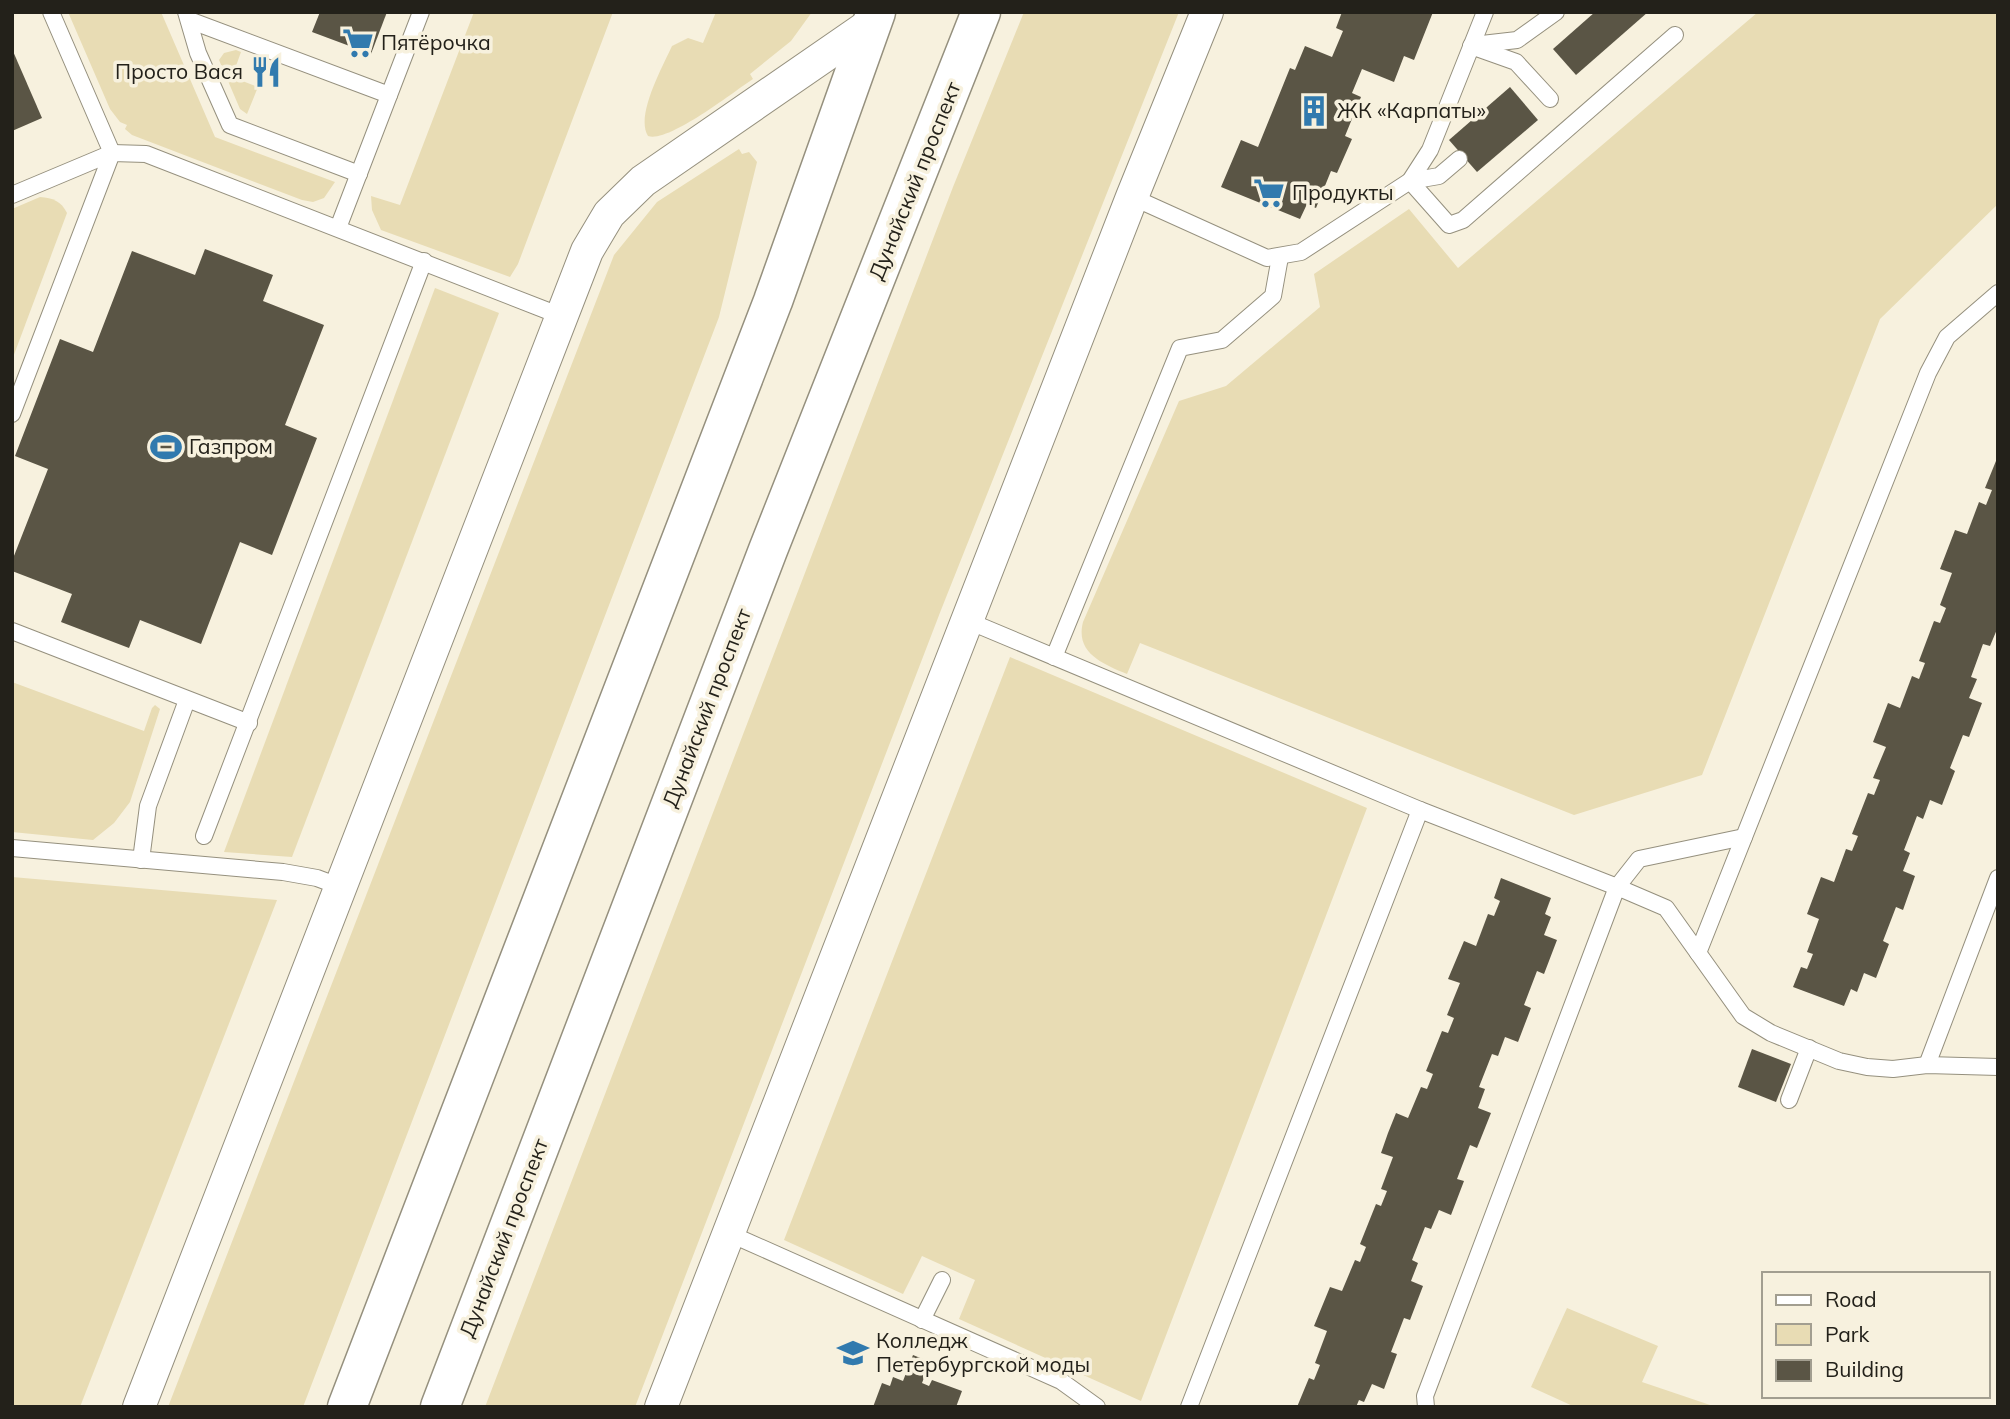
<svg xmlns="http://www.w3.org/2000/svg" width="2010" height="1419" font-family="Mulish,sans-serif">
<rect width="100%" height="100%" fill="#f7f1de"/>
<g fill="#e8dcb4">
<path d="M68,12H161L215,137L335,182L324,198L313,202L302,200L132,135L125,129L127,125L120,122L110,109Z"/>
<path d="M474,12H613L518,264L510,277L381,230L372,210L371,196L400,205Z"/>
<path d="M716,12H812L791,41L750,74L753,79C733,92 669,143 648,136C635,116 663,66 672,46L688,38L703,43Z"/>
<path d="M1024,12H1179L941,610L635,1407H485L953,187Z"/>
<path d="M1758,12H1998V204L1880,319L1702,775L1574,815L1140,643L1127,674C1103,664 1075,653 1083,622L1179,401L1226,386L1320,307L1314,274L1409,209L1458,268Z"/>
<path d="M236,50L241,52L232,77L258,87L247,114L240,109L219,60L224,53Z"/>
<path d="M739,149L742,154L749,152L757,162L719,317L303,1407H168L614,255L657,202Z"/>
<path d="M40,197C53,198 61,201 67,213L12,360V209Z"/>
<path d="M435,288L499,313L292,857L224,852Z"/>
<path d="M1010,657L1367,808L1141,1401L959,1319L975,1280L922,1256L903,1294L784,1240Z"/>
<path d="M12,682L144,731L152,708L155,705L160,709L130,802L114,823L93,840L12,832Z"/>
<path d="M12,877L277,900L80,1407H12Z"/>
<path d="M1567,1308L1658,1346L1642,1382L1716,1407H1575L1531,1387Z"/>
</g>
<g fill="#5a5545">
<path d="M320,12H387L371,54L312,32Z"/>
<path d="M1342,12H1433L1414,60L1404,56L1394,82L1362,69L1352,93L1361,97L1345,136L1352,139L1337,173L1331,171L1316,208L1307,204L1300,219L1221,187L1241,140L1258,147L1290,68L1295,70L1305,46L1332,57L1343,31L1336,28Z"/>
<path d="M1595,12H1648L1576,75L1553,49Z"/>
<path d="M12,49L42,118L12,131Z"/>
<path d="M1510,87L1538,120L1477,172L1449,140Z"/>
<path d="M205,249L273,275L263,301L324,325L285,425L317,438L272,555L240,542L201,644L140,620L129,648L61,622L72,594L12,571V561L48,469L15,456L60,339L93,352L132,251L195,275Z"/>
<path d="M1998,456V627L1990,646L1983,644L1971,677L1977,679L1969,698L1982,703L1969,737L1963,735L1950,768L1955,771L1942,805L1930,800L1923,819L1917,816L1904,850L1910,853L1903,871L1915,876L1903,910L1896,907L1883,941L1889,944L1876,978L1864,973L1857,992L1851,989L1844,1006L1793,987L1801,967L1807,969L1813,954L1807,952L1819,919L1807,914L1821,877L1834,882L1846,849L1852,851L1858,836L1852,834L1868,793L1874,795L1880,780L1873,778L1886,747L1873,742L1888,703L1900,708L1912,676L1919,679L1925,663L1919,661L1934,621L1940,623L1946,608L1940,605L1952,573L1940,569L1955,530L1967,534L1979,502L1986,505L1992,490L1985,488Z"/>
<path d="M1501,878L1551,898L1545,914L1551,917L1544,935L1557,940L1544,974L1537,971L1524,1005L1531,1008L1518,1042L1505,1037L1498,1056L1492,1054L1479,1087L1485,1089L1478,1108L1491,1113L1477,1148L1470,1145L1457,1179L1464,1181L1451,1215L1439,1210L1431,1229L1425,1227L1412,1260L1418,1263L1411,1281L1423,1286L1410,1320L1404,1318L1391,1352L1397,1354L1384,1389L1372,1384L1364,1402L1359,1400L1356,1407H1297L1309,1378L1314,1380L1320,1365L1315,1363L1327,1331L1314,1326L1330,1287L1342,1291L1355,1260L1360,1262L1366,1247L1360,1244L1376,1204L1381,1206L1387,1191L1381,1189L1393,1157L1381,1153L1388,1133L1396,1113L1408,1118L1421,1087L1427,1089L1433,1074L1426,1071L1442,1031L1448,1033L1454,1018L1447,1015L1460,983L1448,979L1464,941L1476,946L1488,914L1494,916L1500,901L1494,898Z"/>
<path d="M1752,1049L1791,1064L1776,1102L1738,1087Z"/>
<path d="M913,1355L930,1362L922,1383L929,1386L932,1380L962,1391L956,1407H873L882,1383L890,1386L893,1377L903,1381Z"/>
</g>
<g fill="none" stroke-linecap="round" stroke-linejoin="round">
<defs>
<g id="service">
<path d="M186,12L198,53L230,125L359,174"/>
<path d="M189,20L389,95"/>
<path d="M1473,45L1517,40L1556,12"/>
<path d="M1471,46L1516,62L1550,99"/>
<path d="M1410,181L1449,225L1463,220L1675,35"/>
<path d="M1410,181L1439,176L1459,159"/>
<path d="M12,195L112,153L51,12"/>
<path d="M1132,197L1267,258L1301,252L1410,181L1430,150L1485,12"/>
<path d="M338,228L421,12"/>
<path d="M12,414L112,153L146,154L561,316"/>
<path d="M966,620L1420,810"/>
<path d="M12,631L249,723"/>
<path d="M1054,657L1180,348L1222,340L1273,296L1280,257"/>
<path d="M204,836L424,261"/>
<path d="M12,848L283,872L317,878L341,887"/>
<path d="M141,860L148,806L187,700"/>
<path d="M1698,953L1928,373L1947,337L1998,293"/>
<path d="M1927,1065L1998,878"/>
<path d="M1789,1100L1809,1048"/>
<path d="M728,1233L1061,1381L1097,1407"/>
<path d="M922,1320L942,1280"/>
<path d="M1189,1407L1420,810L1617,887L1639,859L1744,837"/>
<path d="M1426,1407L1425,1396L1617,887L1666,908L1743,1016L1771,1033L1839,1061L1867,1067L1893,1069L1927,1065L1998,1067"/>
</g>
<g id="minor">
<path d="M139,1407L587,251L609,214L643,181L872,23"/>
<path d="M661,1407L1132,197L1207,12"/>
</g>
<g id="secondary">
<path d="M347,1407L773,301L876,12"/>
<path d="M440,1407L768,550L981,12"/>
</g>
</defs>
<use href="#service" stroke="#95907e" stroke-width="18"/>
<use href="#minor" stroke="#95907e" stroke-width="34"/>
<use href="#secondary" stroke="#95907e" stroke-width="41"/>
<use href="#service" stroke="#fff" stroke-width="16"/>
<use href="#minor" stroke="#fff" stroke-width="32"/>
<use href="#secondary" stroke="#fff" stroke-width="38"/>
</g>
<defs>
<symbol id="supermarket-bare" viewBox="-9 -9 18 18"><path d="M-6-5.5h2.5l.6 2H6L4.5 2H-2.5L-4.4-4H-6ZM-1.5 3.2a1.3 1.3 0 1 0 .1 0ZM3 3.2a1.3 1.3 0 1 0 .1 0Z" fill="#317aae" stroke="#f7f1de" stroke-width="2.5" paint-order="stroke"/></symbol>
<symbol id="restaurant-bare" viewBox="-9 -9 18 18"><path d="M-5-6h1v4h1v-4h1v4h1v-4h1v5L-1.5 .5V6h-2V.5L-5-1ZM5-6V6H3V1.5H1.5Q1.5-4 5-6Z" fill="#317aae" stroke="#f7f1de" stroke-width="2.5" paint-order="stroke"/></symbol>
<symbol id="building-bare" viewBox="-9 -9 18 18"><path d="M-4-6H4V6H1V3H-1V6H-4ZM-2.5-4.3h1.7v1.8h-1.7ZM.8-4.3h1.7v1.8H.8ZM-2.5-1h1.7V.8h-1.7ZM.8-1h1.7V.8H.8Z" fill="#317aae" stroke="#f7f1de" stroke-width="2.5" paint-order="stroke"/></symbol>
<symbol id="stadium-bare" viewBox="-9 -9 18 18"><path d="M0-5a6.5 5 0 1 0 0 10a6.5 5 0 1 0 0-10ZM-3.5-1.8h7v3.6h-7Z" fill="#317aae" stroke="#f7f1de" stroke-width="2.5" paint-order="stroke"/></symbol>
<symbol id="university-bare" viewBox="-9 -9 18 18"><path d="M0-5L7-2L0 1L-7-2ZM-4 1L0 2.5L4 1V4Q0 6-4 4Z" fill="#317aae" stroke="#f7f1de" stroke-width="2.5" paint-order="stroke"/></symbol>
</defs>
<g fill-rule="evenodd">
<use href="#supermarket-bare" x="336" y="21" width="44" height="44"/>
<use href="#restaurant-bare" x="244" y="50" width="44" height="44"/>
<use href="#building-bare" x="1292" y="89" width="44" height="44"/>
<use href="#supermarket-bare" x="1247" y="171" width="44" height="44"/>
<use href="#stadium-bare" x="144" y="425" width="44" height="44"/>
<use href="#university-bare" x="831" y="1331" width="44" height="44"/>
</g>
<g text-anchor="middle" stroke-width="7" stroke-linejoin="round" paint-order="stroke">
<g font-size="21" fill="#23211a" stroke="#f7f1de" text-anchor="start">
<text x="381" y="50">Пятёрочка</text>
<text x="243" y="79" text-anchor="end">Просто Вася</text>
<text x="1337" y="118">ЖК «Карпаты»</text>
<text x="1292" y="200">Продукты</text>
<text x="189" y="454">Газпром</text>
<text x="876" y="1348">Колледж<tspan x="876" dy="24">Петербургской моды</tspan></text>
</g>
<g font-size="21" fill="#23211a" stroke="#f7f1de">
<text transform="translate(915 181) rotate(-68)" y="7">Дунайский проспект</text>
<text transform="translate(707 708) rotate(-69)" y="7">Дунайский проспект</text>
<text transform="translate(504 1238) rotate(-69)" y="7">Дунайский проспект</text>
</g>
</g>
<rect width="2010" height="1419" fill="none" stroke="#23211a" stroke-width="28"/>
<rect x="1762" y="1272" width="228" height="126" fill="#f7f1de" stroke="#a29e90" stroke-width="2"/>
<rect x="1776" y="1295" width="35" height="10" fill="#ffffff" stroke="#a29e90" stroke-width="2"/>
<text x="1825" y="1307" font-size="21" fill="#23211a">Road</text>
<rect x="1776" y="1324" width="35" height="21" fill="#e8dcb4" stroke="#a29e90" stroke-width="2"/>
<text x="1825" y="1342" font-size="21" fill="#23211a">Park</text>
<rect x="1776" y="1360" width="35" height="21" fill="#5a5545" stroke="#a29e90" stroke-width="2"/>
<text x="1825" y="1377" font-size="21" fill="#23211a">Building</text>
</svg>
